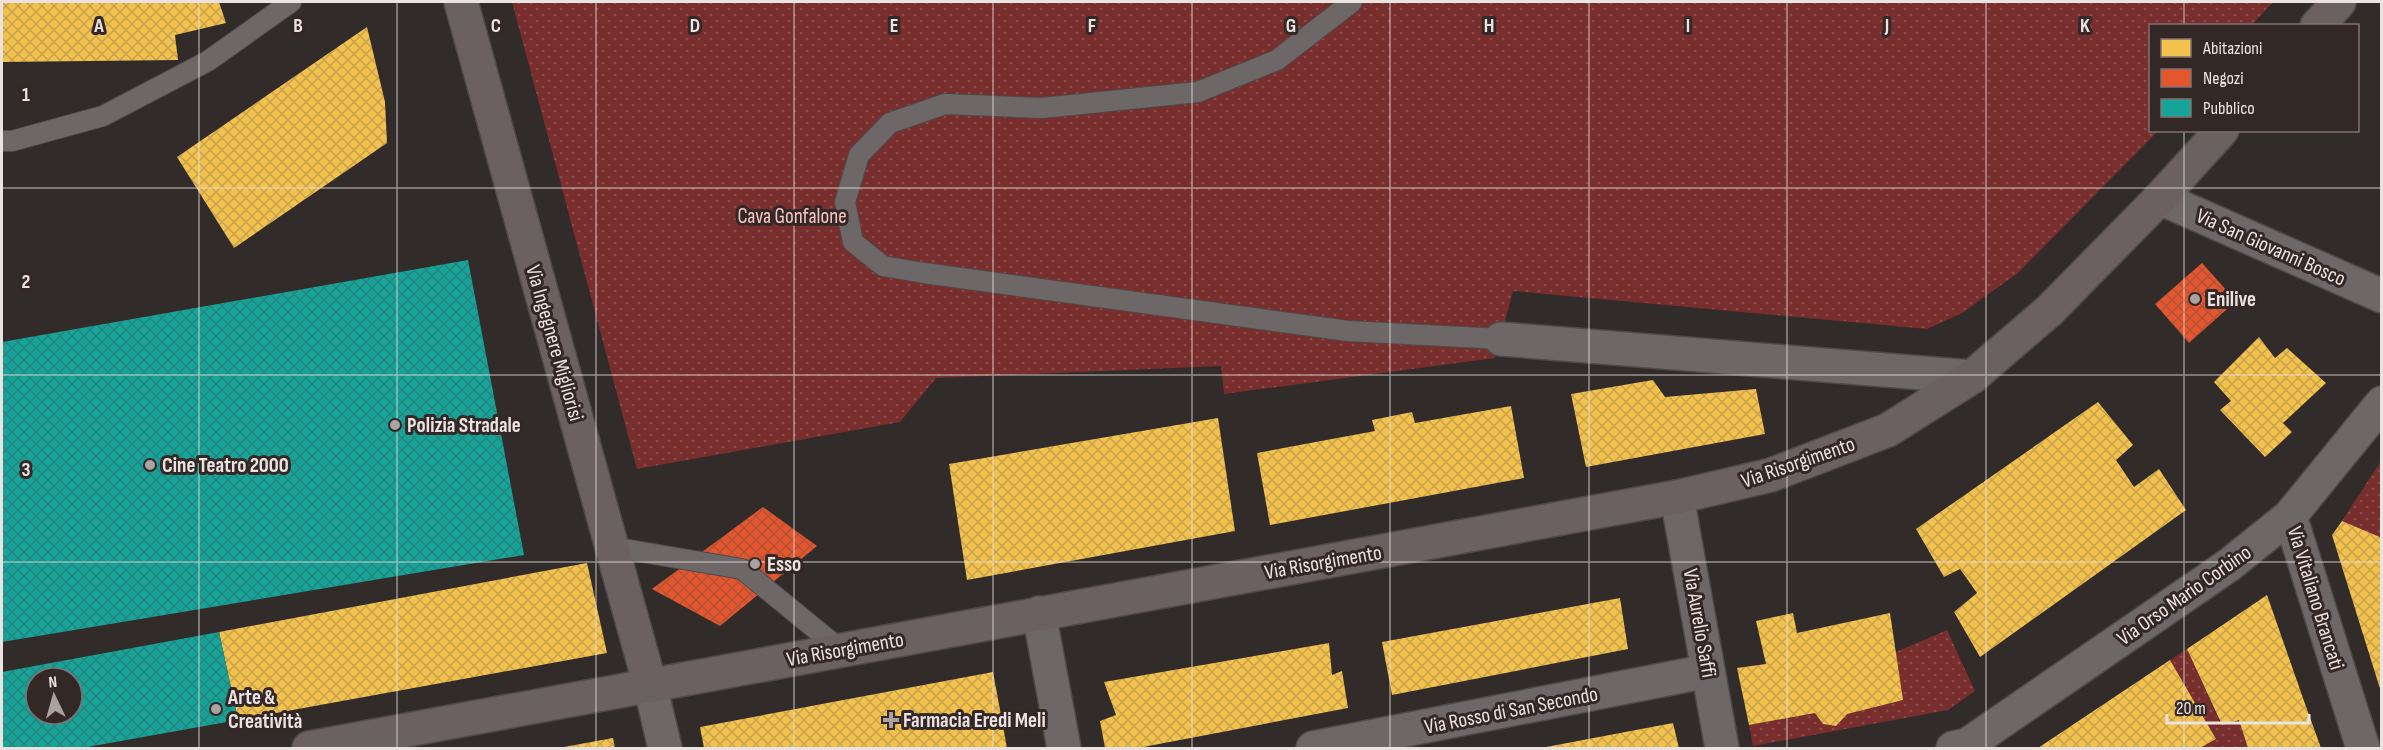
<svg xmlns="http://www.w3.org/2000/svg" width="2383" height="750" font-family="'Sofia Sans Condensed',sans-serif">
<defs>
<pattern id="grass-dots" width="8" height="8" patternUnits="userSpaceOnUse" patternTransform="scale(1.5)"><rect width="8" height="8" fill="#782e2d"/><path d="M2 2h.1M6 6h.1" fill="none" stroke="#8b4c4b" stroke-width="1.8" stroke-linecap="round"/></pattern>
<pattern id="homes-cross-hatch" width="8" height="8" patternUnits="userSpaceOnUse" patternTransform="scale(1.5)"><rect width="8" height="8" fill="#f2c14e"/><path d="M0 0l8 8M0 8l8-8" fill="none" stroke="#c7a24c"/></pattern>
<pattern id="shops-cross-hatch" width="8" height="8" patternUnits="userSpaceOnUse" patternTransform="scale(1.5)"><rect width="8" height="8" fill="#e4572e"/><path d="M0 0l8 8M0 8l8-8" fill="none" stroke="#b55135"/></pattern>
<pattern id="public-cross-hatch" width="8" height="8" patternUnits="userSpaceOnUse" patternTransform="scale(1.5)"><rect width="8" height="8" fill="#17a398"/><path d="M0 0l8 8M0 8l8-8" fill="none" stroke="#25867f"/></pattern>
</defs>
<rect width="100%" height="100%" fill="#312b2a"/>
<g fill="url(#grass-dots)">
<path d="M512,2H2273L2252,25L2150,26V130L2158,131L2018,273L1962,313L1927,329L1513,291L1495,358L1224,394L1221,366L936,378L900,422L637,469Z"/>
<path d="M2381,461V538L2342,521Z"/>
<path d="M1947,630L1975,691L1948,710L1753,746L1749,725L1815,713L1823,724L1836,726L1896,652Z"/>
<path d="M2187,649L2221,725L2239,720L2248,748H2200L2216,739L2170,660Z"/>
</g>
<g fill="url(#homes-cross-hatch)">
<path d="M2,2H219L226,23L175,35L178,60L2,62Z"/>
<path d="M367,27L385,102L387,143L234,248L177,157Z"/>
<path d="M2259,337L2275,358L2287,348L2326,383L2283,423L2292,432L2265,457L2220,410L2231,401L2214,382Z"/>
<path d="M1653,380L1665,397L1756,389L1765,434L1586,467L1571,394Z"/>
<path d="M2098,402L2133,445L2116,460L2134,487L2159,469L2186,510L1980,657L1954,612L1977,593L1960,569L1944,577L1916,529Z"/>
<path d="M1511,406L1524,478L1270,525L1257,453L1375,431L1372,420L1412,412L1415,423Z"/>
<path d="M1218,418L1235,531L967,580L949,464Z"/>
<path d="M2342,521L2382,538V695L2332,535Z"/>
<path d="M587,563L607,653L238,720L219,632Z"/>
<path d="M2267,595L2304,701L2321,748H2248L2239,720L2222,725L2187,649Z"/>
<path d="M1620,598L1628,649L1392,695L1382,642Z"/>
<path d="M1793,613L1797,633L1890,613L1903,700L1847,714L1836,726L1823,724L1815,713L1749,725L1737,668L1766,664L1756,621Z"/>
<path d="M1329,643L1332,675L1342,671L1348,708L1138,748H1105L1100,721L1116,715L1104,682Z"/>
<path d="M2170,660L2216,739L2200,748H2038Z"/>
<path d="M993,672L1007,748H704L700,727Z"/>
<path d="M1673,723L1679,748H1546V747Z"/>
<path d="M613,738L615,748H564V747Z"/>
</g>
<g fill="url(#shops-cross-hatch)">
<path d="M2202,263L2236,301L2189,343L2155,304Z"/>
<path d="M763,507L817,546L720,626L652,589Z"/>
</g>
<g fill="url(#public-cross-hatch)" fill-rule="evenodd">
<path d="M468,260L524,555L2,642V342Z"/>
<path d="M219,632L238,720L82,748H2V672ZM36,678H72V714H36Z"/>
</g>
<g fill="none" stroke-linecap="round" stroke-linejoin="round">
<defs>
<g id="lane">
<path d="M1352,2L1277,60L1198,92L1042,108L945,104L890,123L859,155L845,202L853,242L883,266L924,273L1348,331L1501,339"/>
<path d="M2,141H12L103,116L208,61L291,2"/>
<path d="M612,547L742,569L841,650"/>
</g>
<g id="street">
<path d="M2160,198L2382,296"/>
<path d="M1501,339L1972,377"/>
<path d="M1677,497L1722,748"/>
<path d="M2290,516L2363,748"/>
<path d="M1039,613L1064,748"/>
<path d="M650,685L665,748"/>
<path d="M1313,748L1708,671"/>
<path d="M1953,748L1967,745L2229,565L2290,516L2382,403"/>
</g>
<g id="secondary">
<path d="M461,2L650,685"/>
<path d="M2317,26L2339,2"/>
<path d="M309,748L1677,497L1771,475L1888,430L1972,377L2050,310L2160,198L2222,130"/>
</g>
</defs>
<use href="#lane" stroke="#4f4949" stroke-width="22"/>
<use href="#street" stroke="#4f4949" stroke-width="36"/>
<use href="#secondary" stroke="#4f4949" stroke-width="36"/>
<use href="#lane" stroke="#6d6867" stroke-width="20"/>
<use href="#street" stroke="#6d6867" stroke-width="33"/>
<use href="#secondary" stroke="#6a6160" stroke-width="33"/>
</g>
<path fill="none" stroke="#ebe3e2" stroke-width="1.5" stroke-opacity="0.55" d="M199,2V748M397,2V748M596,2V748M794,2V748M993,2V748M1192,2V748M1390,2V748M1589,2V748M1787,2V748M1986,2V748M2184,2V26M2184,130V748M2,188H2382M2,375H2382M2,562H2382"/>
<g fill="#aaa3a2" stroke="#342827" stroke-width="2">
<circle cx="2195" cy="299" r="6"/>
<circle cx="395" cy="425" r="6"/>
<circle cx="150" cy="465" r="6"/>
<circle cx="755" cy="564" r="6"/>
<circle cx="216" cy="709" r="6"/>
<path d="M888 711h6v6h6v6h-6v6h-6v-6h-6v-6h6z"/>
</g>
<g text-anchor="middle" stroke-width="6" stroke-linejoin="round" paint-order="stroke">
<g font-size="21" fill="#fbc6c1" stroke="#342827">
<text x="792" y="223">Cava Gonfalone</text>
</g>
<g font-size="21" fill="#ebe3e2" stroke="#342827">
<text transform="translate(2271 247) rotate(24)" y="7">Via San Giovanni Bosco</text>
<text transform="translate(555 343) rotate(74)" y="7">Via Ingegnere Migliorisi</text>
<text transform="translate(1798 462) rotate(-19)" y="7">Via Risorgimento</text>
<text transform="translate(1323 562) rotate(-10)" y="7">Via Risorgimento</text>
<text transform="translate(2184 595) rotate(-35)" y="7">Via Orso Mario Corbino</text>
<text transform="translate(2316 598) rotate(73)" y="7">Via Vitaliano Brancati</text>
<text transform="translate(1700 623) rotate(80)" y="7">Via Aurelio Saffi</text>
<text transform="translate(845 649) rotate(-10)" y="7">Via Risorgimento</text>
<text transform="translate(1511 710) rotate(-11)" y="7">Via Rosso di San Secondo</text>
</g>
<g font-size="21" font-weight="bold" fill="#ebe3e2" stroke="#342827" text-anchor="start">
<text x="2207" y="306">Enilive</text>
<text x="407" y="432">Polizia Stradale</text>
<text x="162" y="472">Cine Teatro 2000</text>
<text x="767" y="571">Esso</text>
<text x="228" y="704">Arte &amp;<tspan x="228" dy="24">Creatività</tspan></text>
<text x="903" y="727">Farmacia Eredi Meli</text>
</g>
</g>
<g font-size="20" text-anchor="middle" font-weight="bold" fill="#ebe3e2" stroke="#342827" stroke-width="6" stroke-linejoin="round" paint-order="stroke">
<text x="99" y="32">A</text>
<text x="298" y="32">B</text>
<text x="496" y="32">C</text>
<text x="695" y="32">D</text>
<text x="894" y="32">E</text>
<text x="1092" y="32">F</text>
<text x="1291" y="32">G</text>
<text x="1489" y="32">H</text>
<text x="1688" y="32">I</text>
<text x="1887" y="32">J</text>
<text x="2085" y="32">K</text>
<text x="26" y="101">1</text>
<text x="26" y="288">2</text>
<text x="26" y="476">3</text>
</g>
<rect width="2383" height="750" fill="none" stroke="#ebe3e2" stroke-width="6"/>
<rect x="2149" y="24" width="210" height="108" fill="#342827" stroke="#7d7372" stroke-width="1.5"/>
<rect x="2161" y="39" width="30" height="18" fill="#f2c14e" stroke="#7d7372" stroke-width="1.5"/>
<text x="2203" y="54" font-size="18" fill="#ebe3e2">Abitazioni</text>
<rect x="2161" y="69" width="30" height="18" fill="#e4572e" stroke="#7d7372" stroke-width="1.5"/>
<text x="2203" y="84" font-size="18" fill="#ebe3e2">Negozi</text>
<rect x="2161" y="99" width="30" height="18" fill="#17a398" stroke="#7d7372" stroke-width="1.5"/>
<text x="2203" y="114" font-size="18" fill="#ebe3e2">Pubblico</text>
<g transform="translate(54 696) rotate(355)"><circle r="28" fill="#342827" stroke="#7d7372" stroke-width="1.5"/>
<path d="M0-4.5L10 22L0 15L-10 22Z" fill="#aaa3a2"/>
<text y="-9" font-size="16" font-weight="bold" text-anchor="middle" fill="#ebe3e2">N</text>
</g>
<path d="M2167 714v9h142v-9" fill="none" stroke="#ebe3e2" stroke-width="3"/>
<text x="2176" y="714" font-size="18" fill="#ebe3e2" stroke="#342827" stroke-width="4.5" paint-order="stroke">20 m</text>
</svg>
